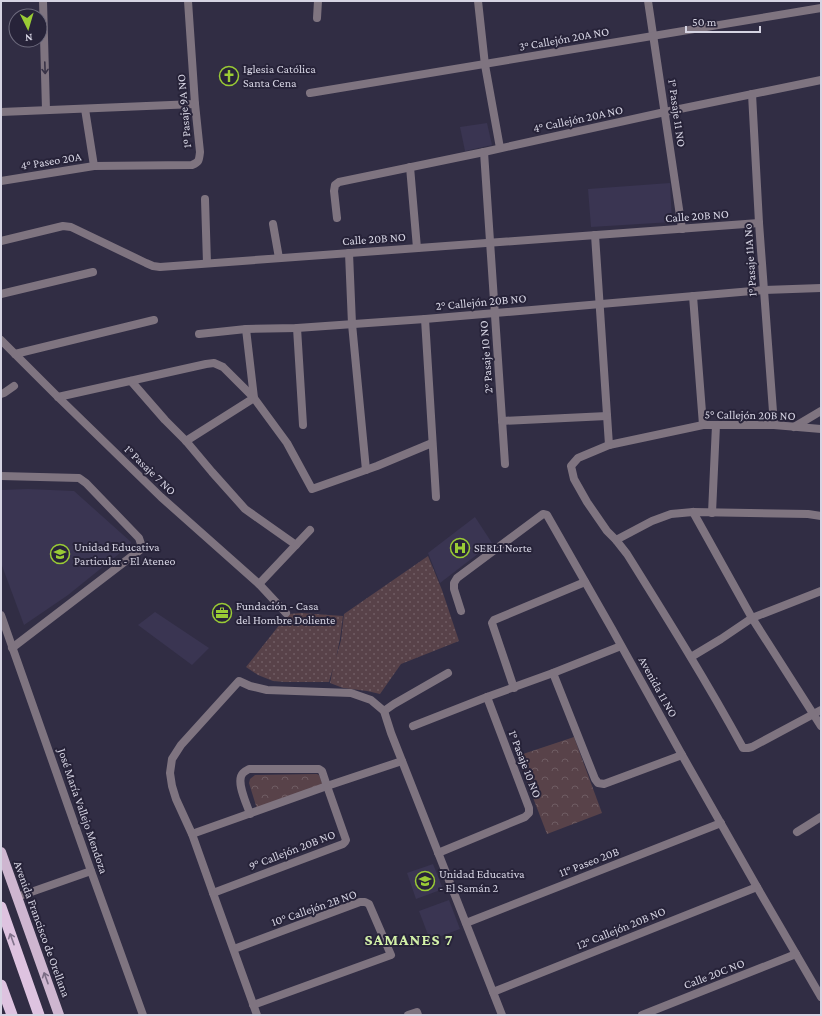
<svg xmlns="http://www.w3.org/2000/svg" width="822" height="1016" font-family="'Crimson Pro',serif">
<defs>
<pattern id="grass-dots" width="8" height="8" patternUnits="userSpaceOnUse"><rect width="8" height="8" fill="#584249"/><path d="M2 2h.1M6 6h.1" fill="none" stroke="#6f5c63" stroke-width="1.8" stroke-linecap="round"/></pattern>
<pattern id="forest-crowns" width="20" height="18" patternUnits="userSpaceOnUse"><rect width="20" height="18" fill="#584249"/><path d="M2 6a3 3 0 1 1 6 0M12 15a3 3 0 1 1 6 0" fill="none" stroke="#6f5c63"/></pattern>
</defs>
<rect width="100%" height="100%" fill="#312d44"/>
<g fill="#3a3552">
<path d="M487,123L492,145L465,151L460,127Z"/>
<path d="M670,183L672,222L591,227L588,189Z"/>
<path d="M28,489L74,491L131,542L130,545L68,595L24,625L1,563V490Z"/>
<path d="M475,517L492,543L440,583L428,553Z"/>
<path d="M155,612L209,648L192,665L138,625Z"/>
<path d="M433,864L443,889L416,899L407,873Z"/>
<path d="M449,900L460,929L430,940L419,911Z"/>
</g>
<path fill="url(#grass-dots)" d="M428,556L442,590L459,641L401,664L380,694L367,691L343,688L330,683L333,668L329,682H284L273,681L258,675L246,667L288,614L301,613L343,616L340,639L336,658L341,640L344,614Z"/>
<g fill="url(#forest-crowns)">
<path d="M574,737L602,813L547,834L517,756Z"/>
<path d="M317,774L319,775L323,785L257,809L249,783L250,779L255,775Z"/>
</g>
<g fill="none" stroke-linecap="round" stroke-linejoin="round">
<g stroke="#7f7480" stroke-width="8">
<path d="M43,1L46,110"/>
<path d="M478,1L485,65L500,148"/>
<path d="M648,1L682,229"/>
<path d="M317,18L318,1"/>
<path d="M310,93C481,66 651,36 821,8"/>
<path d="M752,94L759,223L774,425"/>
<path d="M1,112L195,104"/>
<path d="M484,152L505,464"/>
<path d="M94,166L192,165C199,162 199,161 200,152L195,104L188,1"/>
<path d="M410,167L417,248"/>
<path d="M1,181L94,166L85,109"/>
<path d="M205,199L207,263"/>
<path d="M337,218L334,191L335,185L339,182L484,152L665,112L821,80"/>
<path d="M273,224L279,258"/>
<path d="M595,235L609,445"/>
<path d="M1,241L63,226L71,227L146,263L153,266L160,267L759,223"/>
<path d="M349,253L352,324L366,470"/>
<path d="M1,294L93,272"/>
<path d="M693,296L703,425"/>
<path d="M425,319L436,497"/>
<path d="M297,328L303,425"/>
<path d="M199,334L246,329L297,328L425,319L764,290L821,288"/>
<path d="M1,340L58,397L161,497L259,584L286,613"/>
<path d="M15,354L154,320"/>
<path d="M131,381L165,420L186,441L212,472L245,509L296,545"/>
<path d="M1,394L4,393L14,386"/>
<path d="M58,397L206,364L214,363L223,367L254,398L287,443L312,489L377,466L432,443"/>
<path d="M502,421L607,416"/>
<path d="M794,427L821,411"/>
<path d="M821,429L774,425H703L609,445L578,458L571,466L574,479L587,502L607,531L616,540L627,554C667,618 707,682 743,748H748L752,747L821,710"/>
<path d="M186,441L254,398L246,329"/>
<path d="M1,476L79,478L86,483L139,538L141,544L140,550L12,648"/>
<path d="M693,512L752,618L821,726"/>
<path d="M712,513L716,425"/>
<path d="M616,540L652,521L671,514L693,512L808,514L821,516"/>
<path d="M259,584L310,530"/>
<path d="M461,611L454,589V583L457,578L543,514L547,515L612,629L682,755L757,887L821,997"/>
<path d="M1,615L91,871L143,1015"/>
<path d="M691,657L721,639L752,618L821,591"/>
<path d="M553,673L595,779L598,783L604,784L682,755"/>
<path d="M514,688L492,623L494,620L585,582"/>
<path d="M384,711L394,704L448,673"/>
<path d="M413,726L487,697L553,673L621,646"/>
<path d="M797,832L821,817"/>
<path d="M192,834L327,786L402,761"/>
<path d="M438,853L525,817L529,813V808L487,697"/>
<path d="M213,893L343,844L345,842L346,840L327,786L322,771L319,769H249C247,770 245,771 243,773C235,781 247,804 250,814"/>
<path d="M17,897L91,871"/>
<path d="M466,923L721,823"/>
<path d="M234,949L360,902H365L369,904L391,955L253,1005"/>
<path d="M493,992L757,887"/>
<path d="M257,1015L213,893L192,834L176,799L172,786L170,773L172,759L181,745L239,681L250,686L267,690L351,693L371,700L384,711L391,733L502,1015"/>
<path d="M408,1015L417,1012L418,1015"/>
<path d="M642,1015L796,954"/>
</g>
<path stroke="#ceb6d0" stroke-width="10" d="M1,852L59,1015"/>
<g stroke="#dec3e0" stroke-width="11">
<path d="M1,907L39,1015"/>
<path d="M1,985L12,1015"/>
</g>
</g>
<defs><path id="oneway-shaft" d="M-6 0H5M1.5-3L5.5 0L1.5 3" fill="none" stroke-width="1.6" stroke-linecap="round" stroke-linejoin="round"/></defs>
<use stroke="#393347" href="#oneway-shaft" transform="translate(45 68) rotate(88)"/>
<use stroke="#82738c" href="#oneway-shaft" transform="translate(12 939) rotate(-110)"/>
<use stroke="#7a6c84" href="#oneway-shaft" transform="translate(46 978) rotate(-110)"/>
<defs>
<symbol id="church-ring" viewBox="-11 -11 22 22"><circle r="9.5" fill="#272339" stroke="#9acb35" stroke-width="1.5"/><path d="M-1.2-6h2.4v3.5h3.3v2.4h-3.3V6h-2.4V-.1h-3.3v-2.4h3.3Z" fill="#9acb35"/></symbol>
<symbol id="hospital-ring" viewBox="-11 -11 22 22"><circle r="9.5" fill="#272339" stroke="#9acb35" stroke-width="1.5"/><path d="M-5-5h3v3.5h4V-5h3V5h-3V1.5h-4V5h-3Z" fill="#9acb35"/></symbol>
<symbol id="school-ring" viewBox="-11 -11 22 22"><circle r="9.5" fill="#272339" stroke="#9acb35" stroke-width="1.5"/><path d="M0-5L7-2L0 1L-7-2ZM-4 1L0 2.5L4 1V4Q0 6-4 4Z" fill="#9acb35"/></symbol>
<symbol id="office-ring" viewBox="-11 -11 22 22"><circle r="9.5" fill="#272339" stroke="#9acb35" stroke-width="1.5"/><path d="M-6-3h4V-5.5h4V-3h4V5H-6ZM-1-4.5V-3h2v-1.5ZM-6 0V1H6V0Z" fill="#9acb35"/></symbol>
</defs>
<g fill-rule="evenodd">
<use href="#church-ring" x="218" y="65" width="22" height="22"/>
<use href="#hospital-ring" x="449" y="537" width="22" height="22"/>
<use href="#school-ring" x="49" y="543" width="22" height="22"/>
<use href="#office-ring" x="211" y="602" width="22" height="22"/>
<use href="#school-ring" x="414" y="870" width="22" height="22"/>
</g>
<g text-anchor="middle" stroke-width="4" stroke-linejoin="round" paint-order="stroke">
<g font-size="12" fill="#d6d4e3" stroke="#272339">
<text transform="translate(564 39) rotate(-10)" y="4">3° Callejón 20A NO</text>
<text transform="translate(184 111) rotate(-95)" y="4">1º Pasaje 9A NO</text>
<text transform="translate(677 113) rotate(82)" y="4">1° Pasaje 11 NO</text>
<text transform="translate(578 119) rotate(-12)" y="4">4° Callejón 20A NO</text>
<text transform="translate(51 161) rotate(-9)" y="4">4° Paseo 20A</text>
<text transform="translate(697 216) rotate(-4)" y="4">Calle 20B NO</text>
<text transform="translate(374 239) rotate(-4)" y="4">Calle 20B NO</text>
<text transform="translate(750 260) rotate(-94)" y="4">1° Pasaje 11A No</text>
<text transform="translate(481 302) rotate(-5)" y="4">2° Callejón 20B NO</text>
<text transform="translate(486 357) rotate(-94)" y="4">2° Pasaje 10 NO</text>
<text transform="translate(750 415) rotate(1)" y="4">5° Callejón 20B NO</text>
<text transform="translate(150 470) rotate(44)" y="4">1° Pasaje 7 NO</text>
<text transform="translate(658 687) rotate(61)" y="4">Avenida 11 NO</text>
<text transform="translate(525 764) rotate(69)" y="4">1° Pasaje 10 NO</text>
<text transform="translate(83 811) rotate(71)" y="4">José María Vallejo Mendoza</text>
<text transform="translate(292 850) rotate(-21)" y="4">9° Callejón 20B NO</text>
<text transform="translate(589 862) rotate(-21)" y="4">11° Paseo 20B</text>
<text transform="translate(314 908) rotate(-19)" y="4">10° Callejón 2B NO</text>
<text transform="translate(621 928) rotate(-22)" y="4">12° Callejón 20B NO</text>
<text transform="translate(42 929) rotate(70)" y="4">Avenida Francisco de Orellana</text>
<text transform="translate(714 974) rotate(-21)" y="4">Calle 20C NO</text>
</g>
<g font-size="12" fill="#d6d4e3" stroke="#272339" text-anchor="start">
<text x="243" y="73">Iglesia Católica<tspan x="243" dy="14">Santa Cena</tspan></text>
<text x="74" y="551">Unidad Educativa<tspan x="74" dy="14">Particular - El Ateneo</tspan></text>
<text x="474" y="552">SERLI Norte</text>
<text x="236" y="610">Fundación - Casa<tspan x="236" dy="14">del Hombre Doliente</tspan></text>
<text x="439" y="878">Unidad Educativa<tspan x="439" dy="14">- El Samán 2</tspan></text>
</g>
<g font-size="16" font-weight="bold" letter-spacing="1" fill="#d3f1a8" stroke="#272339">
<text x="409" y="945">SAMANES 7</text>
</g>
</g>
<rect width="822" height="1016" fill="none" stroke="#d6d4e3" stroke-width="4"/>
<g transform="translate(28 28) rotate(175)"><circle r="19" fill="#272339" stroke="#6d6a7d"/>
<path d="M0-3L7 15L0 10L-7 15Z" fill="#9acb35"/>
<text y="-6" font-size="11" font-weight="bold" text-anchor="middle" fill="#d6d4e3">N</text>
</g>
<path d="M686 26v6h74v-6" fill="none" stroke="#d6d4e3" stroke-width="2"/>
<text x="692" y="26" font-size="12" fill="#d6d4e3" stroke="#272339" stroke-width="3" paint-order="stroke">50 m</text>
</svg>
